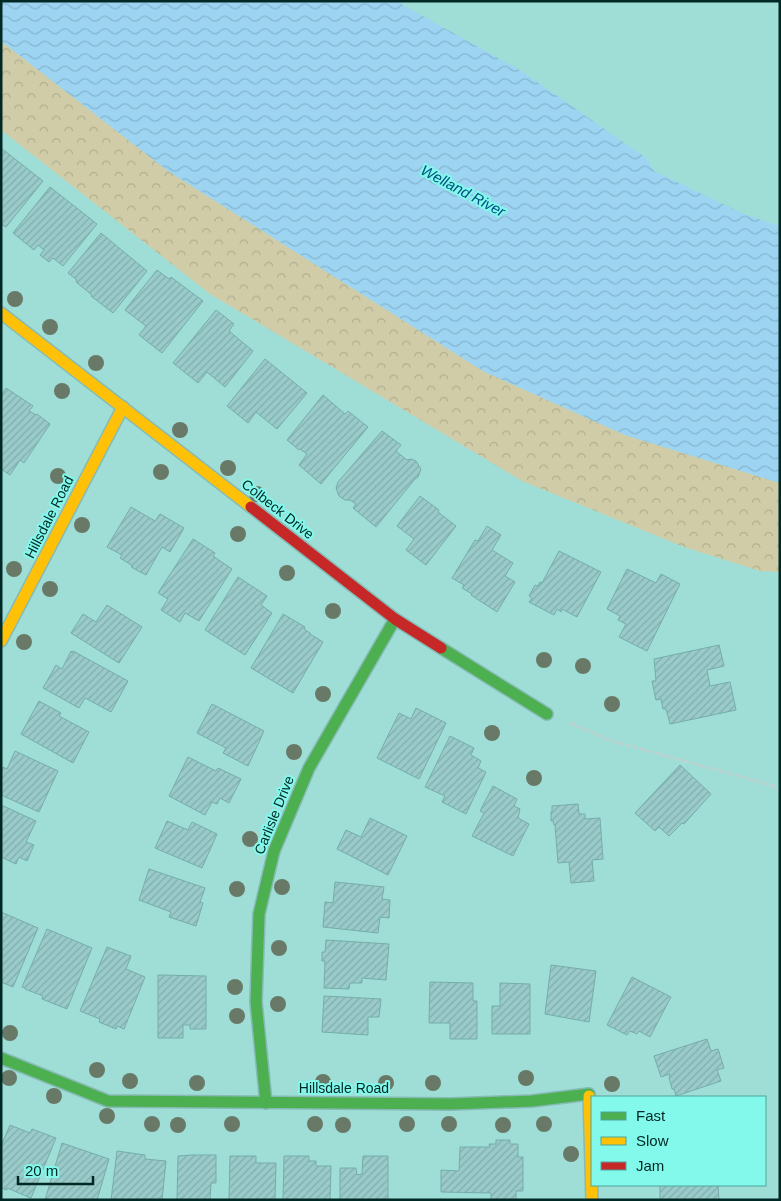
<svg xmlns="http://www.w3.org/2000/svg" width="781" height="1201" font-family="Helvetica,sans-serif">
<defs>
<pattern id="forest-crowns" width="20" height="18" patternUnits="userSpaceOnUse" patternTransform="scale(1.25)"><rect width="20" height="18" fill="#d0cca8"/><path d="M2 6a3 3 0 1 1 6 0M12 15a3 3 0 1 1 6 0" fill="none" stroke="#b1af90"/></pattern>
<pattern id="water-waves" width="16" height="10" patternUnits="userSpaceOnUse" patternTransform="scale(1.25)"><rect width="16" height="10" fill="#9dd4f2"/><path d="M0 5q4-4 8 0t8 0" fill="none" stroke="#85b6cf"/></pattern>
<pattern id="building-hatch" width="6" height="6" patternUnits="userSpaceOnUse" patternTransform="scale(1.25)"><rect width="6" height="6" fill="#99cbca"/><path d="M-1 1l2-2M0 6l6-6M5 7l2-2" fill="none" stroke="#82aead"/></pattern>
</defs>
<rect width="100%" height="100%" fill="#9eded7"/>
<path fill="url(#forest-crowns)" d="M1,41L168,171L483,371L625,435L780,483L779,572L760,571L684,547L522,481L210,294L1,130Z"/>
<path fill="url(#water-waves)" d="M1,1H396L523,72L646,158L654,171L744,214L780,226V483L625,435L483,371L168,171L1,41Z"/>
<g fill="url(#building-hatch)" stroke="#75acac">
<path d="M1,148L43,181L6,227L1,224Z"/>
<path d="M50,187L97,224L63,266L53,258L49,262L40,255L44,250L38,245L34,250L13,233Z"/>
<path d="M101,233L147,271L113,313L91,296L92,295L76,282L77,280L68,273Z"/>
<path d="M157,270L169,279L171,277L203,301L162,353L139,335L146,326L125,310Z"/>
<path d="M216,310L234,324L229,331L253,351L225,387L207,372L198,383L173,363Z"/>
<path d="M265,359L307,393L277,429L256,412L248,423L227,406Z"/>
<path d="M6,388L33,406L29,411L36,415L37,414L50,424L24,463L20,460L10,475L1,469V395Z"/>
<path d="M323,395L345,414L348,411L368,427L321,484L299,465L307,454L300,449L299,450L287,440Z"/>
<path d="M382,431L401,445L396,451L407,460L411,459L416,461L421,469L418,477L415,479L376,527L353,508L356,504L350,500H345L339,496L336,488L338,482Z"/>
<path d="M420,496L439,510L438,512L456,526L426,565L406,550L414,539L397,526Z"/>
<path d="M131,507L155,521L160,514L184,528L170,552L162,547L146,575L131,567L133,566L120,558L122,555L107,547Z"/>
<path d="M487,526L501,535L492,550L513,563L505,576L515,582L497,612L471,595L472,594L462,588L464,585L452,578L475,540L478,541Z"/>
<path d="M193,539L215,553L213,556L232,569L199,621L185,613L180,622L161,610L168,599L158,593Z"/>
<path d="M559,551L601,572L577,617L562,609L561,612L557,609L554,615L529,602L532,598L529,596L535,585L538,586L540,582L542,583Z"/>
<path d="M627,569L656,583L661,574L680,584L647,651L619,637L626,624L618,620L620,616L607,609Z"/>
<path d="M238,577L267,596L261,605L272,613L245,655L205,630Z"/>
<path d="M107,605L142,627L119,663L71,633L83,614L96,622Z"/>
<path d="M283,614L305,627L304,629L310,633V634L323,642L293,693L251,668Z"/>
<path d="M719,645L724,666L707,670L710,686L730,682L736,710L670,724L666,709H663L661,699L656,700L652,681H656L654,659Z"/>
<path d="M71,651L72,653L73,651L128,681L111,712L85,698L79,708L43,688L56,665L62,669Z"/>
<path d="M39,701L61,713L59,716L89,732L73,763L21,734Z"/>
<path d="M212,704L264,731L248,766L223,753L226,748L197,733Z"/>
<path d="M416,708L446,723L419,779L377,758L399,713L411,719Z"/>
<path d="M450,736L474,748L471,755L481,761L478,768L486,772L466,814L442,802L445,796L425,787Z"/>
<path d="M15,751L58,771L39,812L1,795V771L3,767L7,769Z"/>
<path d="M188,757L216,771L218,768L241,779L229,803L220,798L217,804L212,802L205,815L169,796Z"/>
<path d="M680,765L711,794L684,824L682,823L669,836L659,827L655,831L635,813Z"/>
<path d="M493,786L517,799L514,806L520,809L518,818L529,824L513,856L472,836L484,813L480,811Z"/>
<path d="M578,804L579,814H585V819L600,818L603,859L592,860L594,881L571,883L569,862L558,863L555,825H554L553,821H551V812H552V806Z"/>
<path d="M1,805L36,821L26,842L34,845L27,861L19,857L16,864L1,857Z"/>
<path d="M370,818L407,836L388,875L337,849L346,830L361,837Z"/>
<path d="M167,821L188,830L192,822L217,834L202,868L155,848Z"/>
<path d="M149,869L205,888L200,902L203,903L196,926L169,917L171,912L139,900Z"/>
<path d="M335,882L384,887L382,899L390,900L389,918L380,917L378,933L323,927L325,902L333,903Z"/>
<path d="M1,912L38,928L13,987L1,982Z"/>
<path d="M47,929L92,948L67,1009L42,999L43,996L25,989V988L22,987Z"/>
<path d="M326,940L389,944L386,980L362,978V983H350L349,989L324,988L325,961H322V952H325Z"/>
<path d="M107,947L131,956L126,969L145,977L124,1029L117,1026L116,1029L99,1022L100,1019L80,1011Z"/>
<path d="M551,965L596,971L589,1022L545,1014Z"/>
<path d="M158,975L206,976V1029H190V1025H183V1038H158Z"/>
<path d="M632,977L671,997L650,1037L639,1031L637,1034L630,1031L627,1035L607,1025Z"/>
<path d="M430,982L473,983V1001H477V1039H450V1023H429Z"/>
<path d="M500,983L530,984V1034H492V1006H500Z"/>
<path d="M324,996L381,999L379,1017H368V1035L322,1032Z"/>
<path d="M707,1039L711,1051L718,1049L724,1068L717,1070L721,1081L676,1096L674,1089H672L669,1077L670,1076V1074L661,1077L654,1056Z"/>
<path d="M10,1125L30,1133L32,1129L56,1138L31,1198L7,1188V1190L1,1188V1146Z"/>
<path d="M496,1140H510V1144H518V1157H523V1191H516V1200H491V1193L441,1192V1170L459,1171L460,1147H490L489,1144H496Z"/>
<path d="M62,1143L109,1159L97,1200H45Z"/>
<path d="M117,1151L145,1155V1159L166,1161L162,1200H111Z"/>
<path d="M192,1155H216V1183H211L210,1200H177L178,1156Z"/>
<path d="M230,1156H256V1163H276L275,1200H229Z"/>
<path d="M284,1156H309V1161H316V1166H331L330,1200H283Z"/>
<path d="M363,1156H388V1200H340V1168H356L357,1175L362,1174Z"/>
<path d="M657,1185H718L719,1200H660V1186Z"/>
</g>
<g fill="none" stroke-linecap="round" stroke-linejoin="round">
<defs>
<g id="fast">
<path d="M441,648L547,714"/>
<path d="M1,1058L108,1101L451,1104L532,1101L589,1094V1096"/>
<path d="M266,1103L256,1002L259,914L274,851L309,768L395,619"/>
</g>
<g id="slow">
<path d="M1,313L251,507"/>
<path d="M1,641L123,407"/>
<path d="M589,1096L592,1200"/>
</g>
<path id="jam" d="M251,507L395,619L441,648"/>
</defs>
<use href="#fast" stroke="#86bbb5" stroke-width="14"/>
<use href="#slow" stroke="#86bbb5" stroke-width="14"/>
<use href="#jam" stroke="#86bbb5" stroke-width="14"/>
<path stroke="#bed2d0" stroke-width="3" stroke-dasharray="5 2.5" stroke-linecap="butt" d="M570,723L612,741L771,785L780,790"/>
<use href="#fast" stroke="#4caf50" stroke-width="11"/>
<use href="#slow" stroke="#ffc107" stroke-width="11"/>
<use href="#jam" stroke="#c62828" stroke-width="11"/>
</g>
<g fill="#697967">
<circle cx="15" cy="299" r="8"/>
<circle cx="50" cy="327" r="8"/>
<circle cx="96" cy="363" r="8"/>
<circle cx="62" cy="391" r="8"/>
<circle cx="180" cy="430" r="8"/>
<circle cx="228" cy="468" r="8"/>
<circle cx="161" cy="472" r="8"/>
<circle cx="58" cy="476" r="8"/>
<circle cx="257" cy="494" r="8"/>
<circle cx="82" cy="525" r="8"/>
<circle cx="238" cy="534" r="8"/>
<circle cx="14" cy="569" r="8"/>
<circle cx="287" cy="573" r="8"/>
<circle cx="50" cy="589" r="8"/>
<circle cx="333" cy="611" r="8"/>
<circle cx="24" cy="642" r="8"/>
<circle cx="544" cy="660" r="8"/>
<circle cx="583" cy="666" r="8"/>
<circle cx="323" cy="694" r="8"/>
<circle cx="612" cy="704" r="8"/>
<circle cx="492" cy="733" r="8"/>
<circle cx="294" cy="752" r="8"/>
<circle cx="534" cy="778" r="8"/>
<circle cx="250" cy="839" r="8"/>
<circle cx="282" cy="887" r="8"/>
<circle cx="237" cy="889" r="8"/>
<circle cx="279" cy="948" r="8"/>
<circle cx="235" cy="987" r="8"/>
<circle cx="278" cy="1004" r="8"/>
<circle cx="237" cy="1016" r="8"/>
<circle cx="10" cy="1033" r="8"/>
<circle cx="97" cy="1070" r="8"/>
<circle cx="9" cy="1078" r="8"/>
<circle cx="526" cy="1078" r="8"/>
<circle cx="130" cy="1081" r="8"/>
<circle cx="323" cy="1082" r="8"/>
<circle cx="197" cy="1083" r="8"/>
<circle cx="386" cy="1083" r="8"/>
<circle cx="433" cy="1083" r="8"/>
<circle cx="612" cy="1084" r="8"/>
<circle cx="54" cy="1096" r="8"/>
<circle cx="107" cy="1116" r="8"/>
<circle cx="152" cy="1124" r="8"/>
<circle cx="232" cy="1124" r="8"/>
<circle cx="315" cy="1124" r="8"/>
<circle cx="407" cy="1124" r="8"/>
<circle cx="449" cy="1124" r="8"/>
<circle cx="544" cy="1124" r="8"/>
<circle cx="178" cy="1125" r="8"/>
<circle cx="343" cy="1125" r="8"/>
<circle cx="503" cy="1125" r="8"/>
<circle cx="571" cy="1154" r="8"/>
</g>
<g text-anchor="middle" stroke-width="4" stroke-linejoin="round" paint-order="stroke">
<g font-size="14" fill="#002825" stroke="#83f9ec">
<text transform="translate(278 509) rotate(38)" y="5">Colbeck Drive</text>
<text transform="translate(49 517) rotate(-63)" y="5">Hillsdale Road</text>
<text transform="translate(274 815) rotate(-68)" y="5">Carlisle Drive</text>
<text x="344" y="1093">Hillsdale Road</text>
</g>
<g font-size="15" font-style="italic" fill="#004f81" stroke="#83f9ec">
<text transform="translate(463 191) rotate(28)" y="5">Welland River</text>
</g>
</g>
<rect width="781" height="1201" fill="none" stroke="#002825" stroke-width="5"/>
<rect x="591" y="1096" width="175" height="90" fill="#83f9ec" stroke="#4fa59c"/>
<rect x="601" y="1112" width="25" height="8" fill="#4caf50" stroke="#4fa59c"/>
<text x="636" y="1121" font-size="15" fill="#002825">Fast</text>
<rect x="601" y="1137" width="25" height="8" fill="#ffc107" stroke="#4fa59c"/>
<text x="636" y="1146" font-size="15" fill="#002825">Slow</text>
<rect x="601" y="1162" width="25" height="8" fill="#c62828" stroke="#4fa59c"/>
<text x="636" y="1171" font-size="15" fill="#002825">Jam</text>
<path d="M18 1176v8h75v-8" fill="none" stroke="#002825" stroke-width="2.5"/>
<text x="25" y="1176" font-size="15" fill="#002825" stroke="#83f9ec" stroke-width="4" paint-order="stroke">20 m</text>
</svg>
